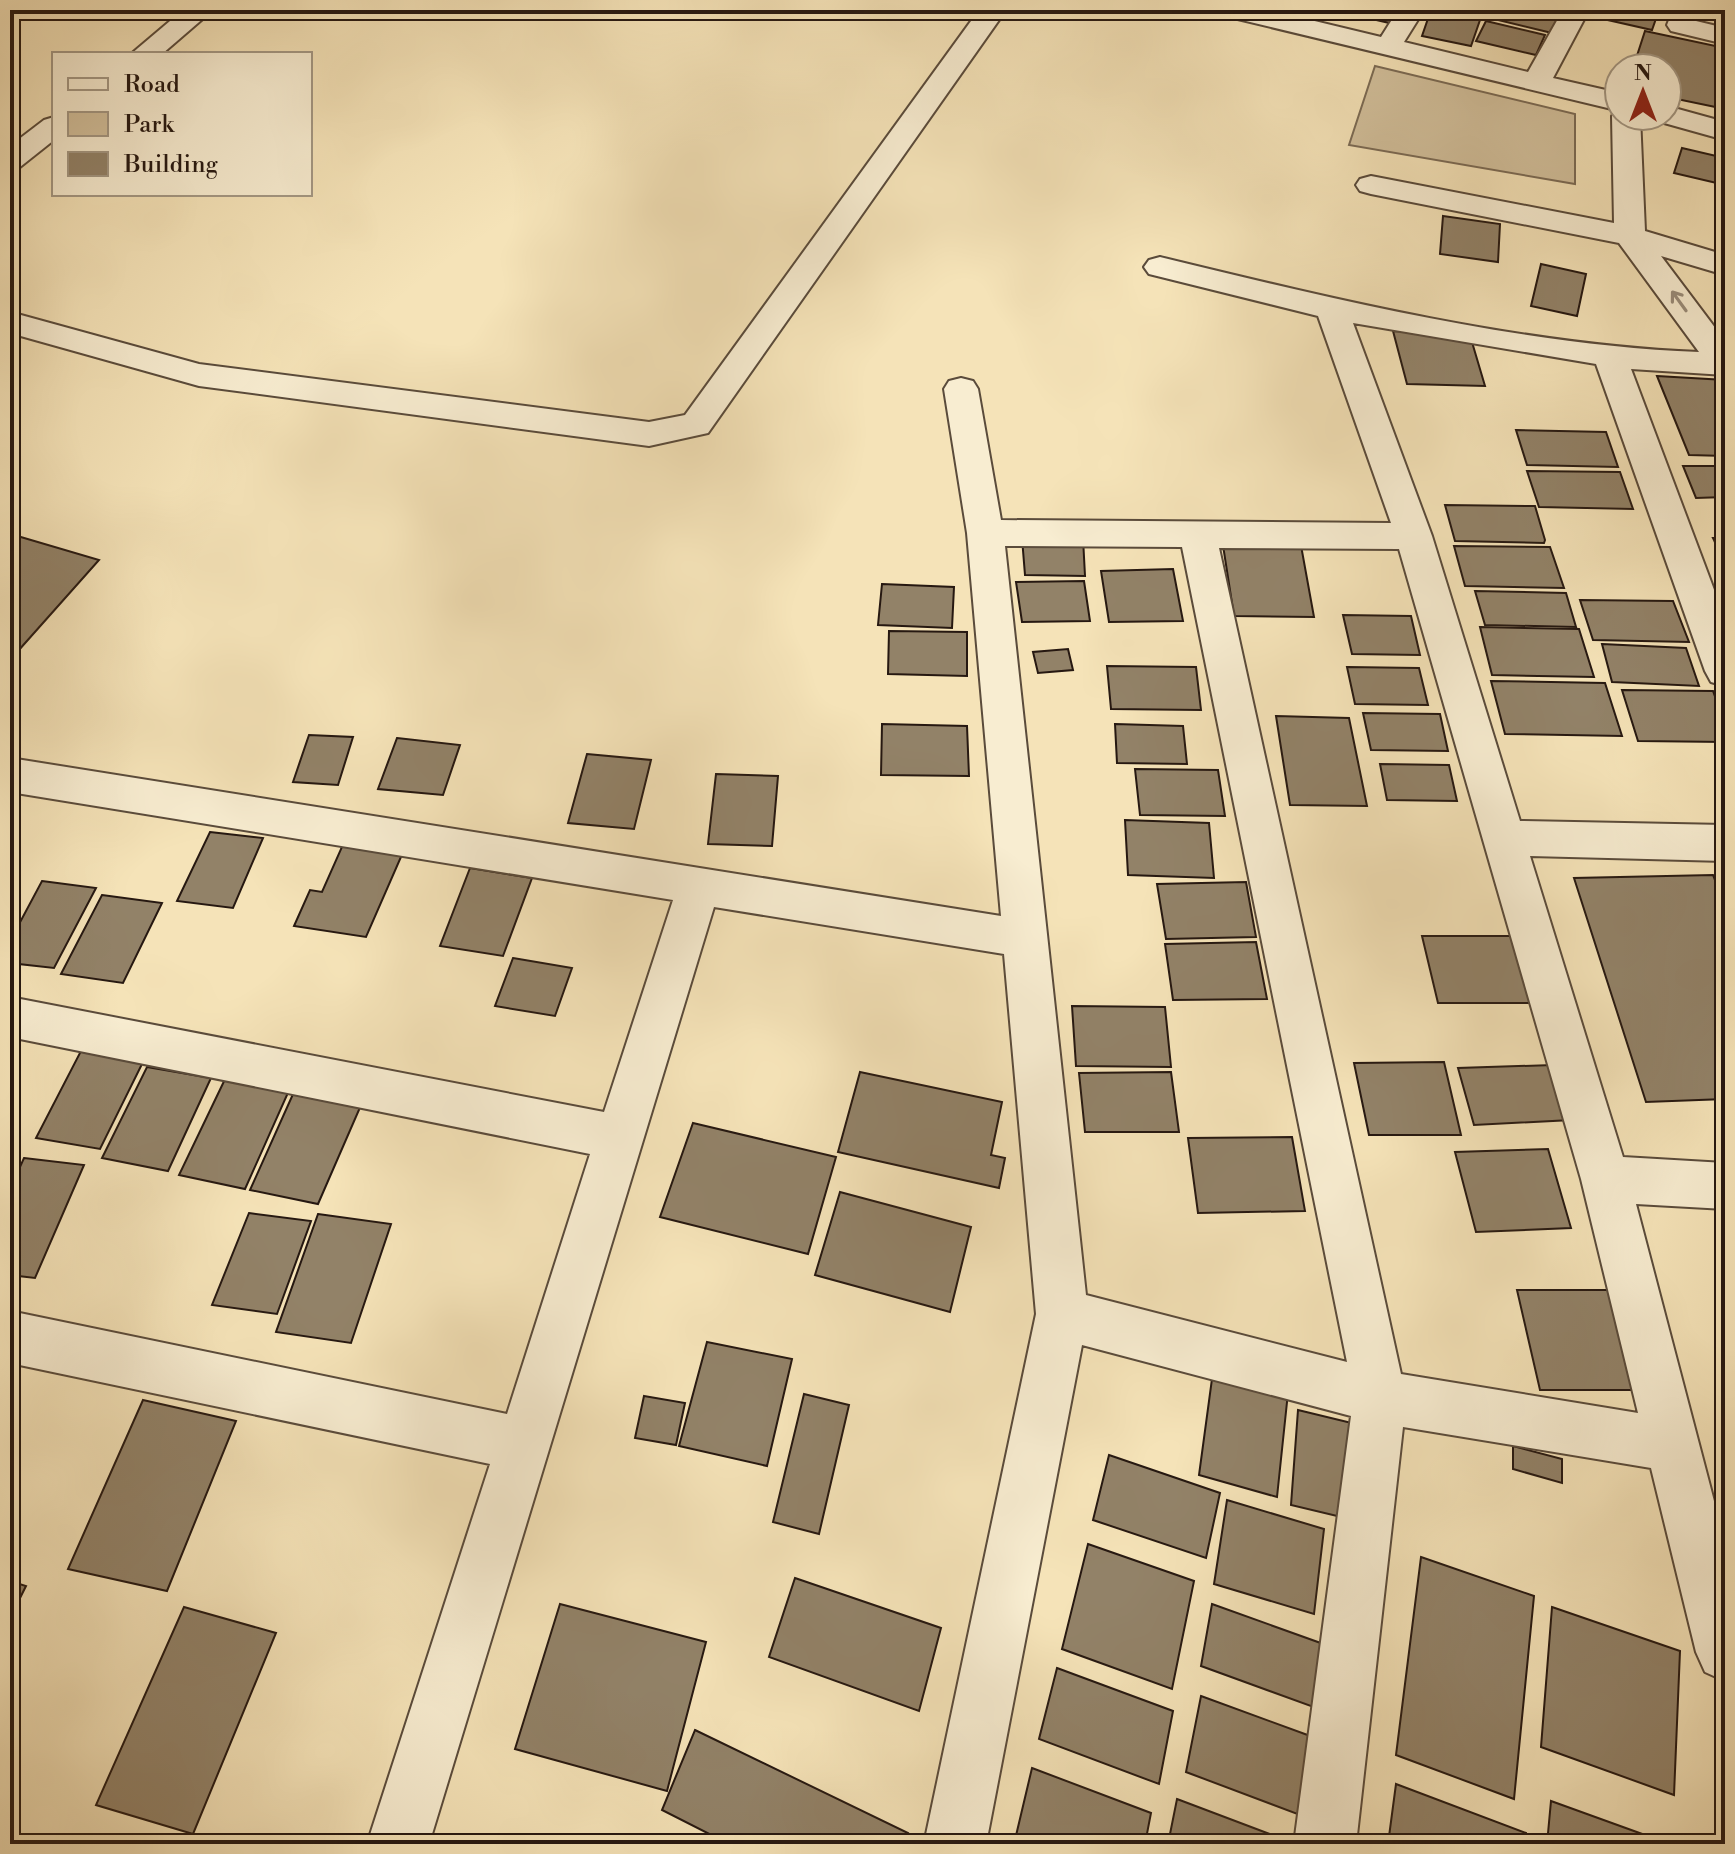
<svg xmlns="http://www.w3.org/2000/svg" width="1735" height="1854" font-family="'Libre Bodoni',serif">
<rect width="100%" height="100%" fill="#f5e3b8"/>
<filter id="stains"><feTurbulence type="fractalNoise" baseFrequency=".0025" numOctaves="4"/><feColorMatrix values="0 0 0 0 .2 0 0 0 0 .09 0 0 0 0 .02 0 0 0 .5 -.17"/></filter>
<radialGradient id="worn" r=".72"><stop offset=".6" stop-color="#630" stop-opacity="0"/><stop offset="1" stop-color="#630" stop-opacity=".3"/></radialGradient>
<path fill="#d2c09c" stroke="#7c6c56" stroke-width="2" d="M1375,66L1575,114V184L1349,145Z"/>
<g fill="#928268" stroke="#261811" stroke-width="2">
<path d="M1333,10H1402L1394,24Z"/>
<path d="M1431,10L1480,20L1471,46L1422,36Z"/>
<path d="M1490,10H1516L1558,20L1552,33L1486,17Z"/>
<path d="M1593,10H1659L1652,30L1590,16Z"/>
<path d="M1486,21L1545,35L1536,55L1476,41Z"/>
<path d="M1645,31L1725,48V109L1667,97V68H1633Z"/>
<path d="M1682,148L1725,158V185L1674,173Z"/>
<path d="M1443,216L1500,224L1498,262L1440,254Z"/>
<path d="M1541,264L1586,274L1577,316L1531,306Z"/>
<path d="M1393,331L1469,332L1485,386L1407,384Z"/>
<path d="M1657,376L1725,380V456L1689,455Z"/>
<path d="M1516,430L1606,432L1618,467L1527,465Z"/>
<path d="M1683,466H1723L1725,497L1696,498Z"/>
<path d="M1527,471L1620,472L1633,509L1539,507Z"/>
<path d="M1445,505L1535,506L1545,540L1544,543L1455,541Z"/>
<path d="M14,535L99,560L10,660V539Z"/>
<path d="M1022,538H1083L1085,576L1025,575Z"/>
<path d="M1713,538H1725V569L1714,540Z"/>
<path d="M1222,539L1300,540L1314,617L1234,616Z"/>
<path d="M1454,546L1550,547L1564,588L1465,586Z"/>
<path d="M1173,569L1183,621L1109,622L1101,571Z"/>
<path d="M1084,581L1090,621L1022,622L1016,582Z"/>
<path d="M882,584L954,587L952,628L878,625Z"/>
<path d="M1475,591L1566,593L1576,627L1485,625Z"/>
<path d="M1580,600L1673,601L1689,642L1593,640Z"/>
<path d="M1343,615L1411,616L1420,655L1352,654Z"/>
<path d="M1480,627L1579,629L1594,677L1492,675Z"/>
<path d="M889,631L967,632V676L888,674Z"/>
<path d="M1602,644L1686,648L1699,686L1612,682Z"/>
<path d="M1068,649L1073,670L1038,673L1033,652Z"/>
<path d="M1107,666L1196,667L1201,710L1111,709Z"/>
<path d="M1347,667L1419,668L1428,705L1355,704Z"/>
<path d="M1491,681L1605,683L1622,736L1505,734Z"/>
<path d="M1622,690L1713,691L1725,724V742L1638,741Z"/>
<path d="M1363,713L1440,714L1448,751L1371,750Z"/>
<path d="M1276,716L1349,718L1367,806L1290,805Z"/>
<path d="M882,724L967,726L969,776L881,775Z"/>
<path d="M1115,724L1183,726L1187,764L1117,763Z"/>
<path d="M309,735L353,737L338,785L293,782Z"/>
<path d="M397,738L460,745L443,795L378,789Z"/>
<path d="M587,754L651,760L634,829L568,823Z"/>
<path d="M1380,764L1449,765L1457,801L1387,800Z"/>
<path d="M1135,769L1218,770L1225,816L1140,815Z"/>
<path d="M716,774L778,776L772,846L708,844Z"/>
<path d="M1125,820L1209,823L1214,878L1128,875Z"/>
<path d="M210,832L263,838L233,908L177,901Z"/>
<path d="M345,840L404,850L366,937L294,926L310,890L322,892Z"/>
<path d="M470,868L532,878L503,956L440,946Z"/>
<path d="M1713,875L1725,906V1099L1646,1102L1574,878Z"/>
<path d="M42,881L96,888L54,968L10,963V941Z"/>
<path d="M1246,882L1256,937L1166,939L1157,884Z"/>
<path d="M102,895L162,903L123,983L61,974Z"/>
<path d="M1422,936H1513L1532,1003H1438Z"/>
<path d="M1256,942L1267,999L1173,1000L1165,944Z"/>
<path d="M513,958L572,968L555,1016L495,1006Z"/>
<path d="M1072,1006L1165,1007L1171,1067L1076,1066Z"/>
<path d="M82,1049L144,1060L100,1149L36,1138Z"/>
<path d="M1444,1062L1461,1135H1369L1354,1063Z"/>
<path d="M1553,1065L1571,1120L1474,1125L1458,1068Z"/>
<path d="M147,1067L211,1078L168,1171L102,1158Z"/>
<path d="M860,1072L1002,1102L991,1155L1005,1158L999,1188L838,1152Z"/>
<path d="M1171,1072L1179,1132H1085L1079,1073Z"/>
<path d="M228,1073L291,1086L245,1189L179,1175Z"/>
<path d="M298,1083L365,1096L318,1204L250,1190Z"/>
<path d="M693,1123L836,1157L808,1254L660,1217Z"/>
<path d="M1292,1137L1305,1211L1198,1213L1188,1138Z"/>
<path d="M1548,1149L1571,1228L1476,1232L1455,1152Z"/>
<path d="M24,1158L84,1165L35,1278L10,1275V1189Z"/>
<path d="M840,1192L971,1227L950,1312L815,1275Z"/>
<path d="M249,1213L311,1221L277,1314L212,1305Z"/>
<path d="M318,1214L391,1224L351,1343L276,1332Z"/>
<path d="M1517,1290H1628L1655,1390H1540Z"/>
<path d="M707,1342L792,1359L767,1466L679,1446Z"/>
<path d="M1214,1364L1289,1383L1277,1497L1199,1475Z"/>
<path d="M804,1394L849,1405L819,1534L773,1522Z"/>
<path d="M644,1396L685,1403L676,1445L635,1438Z"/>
<path d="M143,1400L236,1421L167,1591L68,1569Z"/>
<path d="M1298,1410L1364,1426L1358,1521L1291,1505Z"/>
<path d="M1513,1446L1562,1459V1483L1513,1469Z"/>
<path d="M1109,1455L1220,1493L1206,1558L1093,1520Z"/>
<path d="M1227,1500L1324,1529L1314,1614L1214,1584Z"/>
<path d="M1088,1544L1194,1581L1172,1689L1062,1649Z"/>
<path d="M1421,1557L1534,1596L1514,1799L1396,1755Z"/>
<path d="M795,1578L941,1628L919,1711L769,1657Z"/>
<path d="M10,1581L26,1586L10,1618Z"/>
<path d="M560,1604L706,1642L667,1791L515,1749Z"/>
<path d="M1212,1604L1329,1646L1319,1709L1201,1666Z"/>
<path d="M184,1607L276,1633L193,1834L96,1805Z"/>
<path d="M1552,1607L1680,1651L1674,1795L1541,1747Z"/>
<path d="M1057,1668L1173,1711L1159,1784L1039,1739Z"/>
<path d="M1201,1696L1313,1737L1300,1815L1186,1772Z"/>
<path d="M695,1730L908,1833L904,1844H729L662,1810Z"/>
<path d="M1032,1768L1151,1813L1145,1844H1014Z"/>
<path d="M1396,1784L1526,1833L1525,1844H1388Z"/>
<path d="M1177,1799L1296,1844H1168Z"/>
<path d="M1551,1801L1670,1844H1547Z"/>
</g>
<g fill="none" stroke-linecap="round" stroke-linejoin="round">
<defs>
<g id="minor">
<path d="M183,10H213L162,54H131Z"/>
<path d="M979,10H1006L708,433L649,446L199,386L10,333V312L199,364L649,422L685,415Z"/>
<path d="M1222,10H1269L1381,37L1398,10H1424L1404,42L1528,72L1563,10H1589L1553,78L1619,93V116H1640L1645,231L1725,255V275L1661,256L1725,341V375L1631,369L1725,619V686L1711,682L1705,671L1596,364L1353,323L1432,536L1520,821L1725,825V861L1530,856L1623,1157L1725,1163V1209L1636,1204L1725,1543V1681L1705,1672L1696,1652L1651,1468L1403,1427L1356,1844H1294L1351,1416L1082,1345L986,1844H924L1036,1314L1004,954L714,907L429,1844H367L490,1464L10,1363V1311L507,1414L590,1154L10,1037V997L604,1112L673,900L10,792V758L1001,916L967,533L944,389L949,381L961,378L973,381L978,389L1001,520L1391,523L1318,316L1149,274L1144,267L1149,260L1160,257C1333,299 1521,345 1699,352L1619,243L1371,194L1360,191L1356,185L1360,179L1371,176L1614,223L1612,116L1616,110L1225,16ZM1005,546L1182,547L1347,1362L1086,1295ZM1219,548L1399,549L1581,1179L1638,1413L1401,1374Z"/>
<path d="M1673,10H1699L1696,21L1725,28V44L1671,31L1667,25Z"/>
<path d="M1667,106L1725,122V140L1657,121L1653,116H1667Z"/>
<path d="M54,117V140L20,167L10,170V146L44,120Z"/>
</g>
</defs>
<use href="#minor" stroke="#5a4b3b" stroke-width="4"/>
<use href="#minor" fill="#f8edd1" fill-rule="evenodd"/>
</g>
<defs><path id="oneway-shaft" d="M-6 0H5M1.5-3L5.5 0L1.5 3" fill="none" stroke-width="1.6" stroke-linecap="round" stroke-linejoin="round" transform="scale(2)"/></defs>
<use stroke="#9a8d7b" href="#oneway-shaft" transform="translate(1679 301) rotate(-126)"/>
<rect width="1735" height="1854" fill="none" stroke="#f5e3b8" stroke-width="40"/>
<rect x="12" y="12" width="1711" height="1830" fill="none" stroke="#261811" stroke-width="4"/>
<rect x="20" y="20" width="1695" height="1814" fill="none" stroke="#261811" stroke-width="2"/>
<rect x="52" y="52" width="260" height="144" fill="#f8edd1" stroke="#a49884" stroke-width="2"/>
<rect x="68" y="78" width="40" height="12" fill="#f8edd1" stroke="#a49884" stroke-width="2"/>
<text x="124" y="92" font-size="24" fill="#261811">Road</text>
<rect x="68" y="112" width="40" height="24" fill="#d2c09c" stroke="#a49884" stroke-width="2"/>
<text x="124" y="132" font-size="24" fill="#261811">Park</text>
<rect x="68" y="152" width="40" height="24" fill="#928268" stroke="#a49884" stroke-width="2"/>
<text x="124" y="172" font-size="24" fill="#261811">Building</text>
<g transform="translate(1643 92)"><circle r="38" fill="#f8edd1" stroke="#a49884" stroke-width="2"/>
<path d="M0-6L14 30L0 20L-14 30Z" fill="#8f2418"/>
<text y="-12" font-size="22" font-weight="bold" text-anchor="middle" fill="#261811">N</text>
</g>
<rect width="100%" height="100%" filter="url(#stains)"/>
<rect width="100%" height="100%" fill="url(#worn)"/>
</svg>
